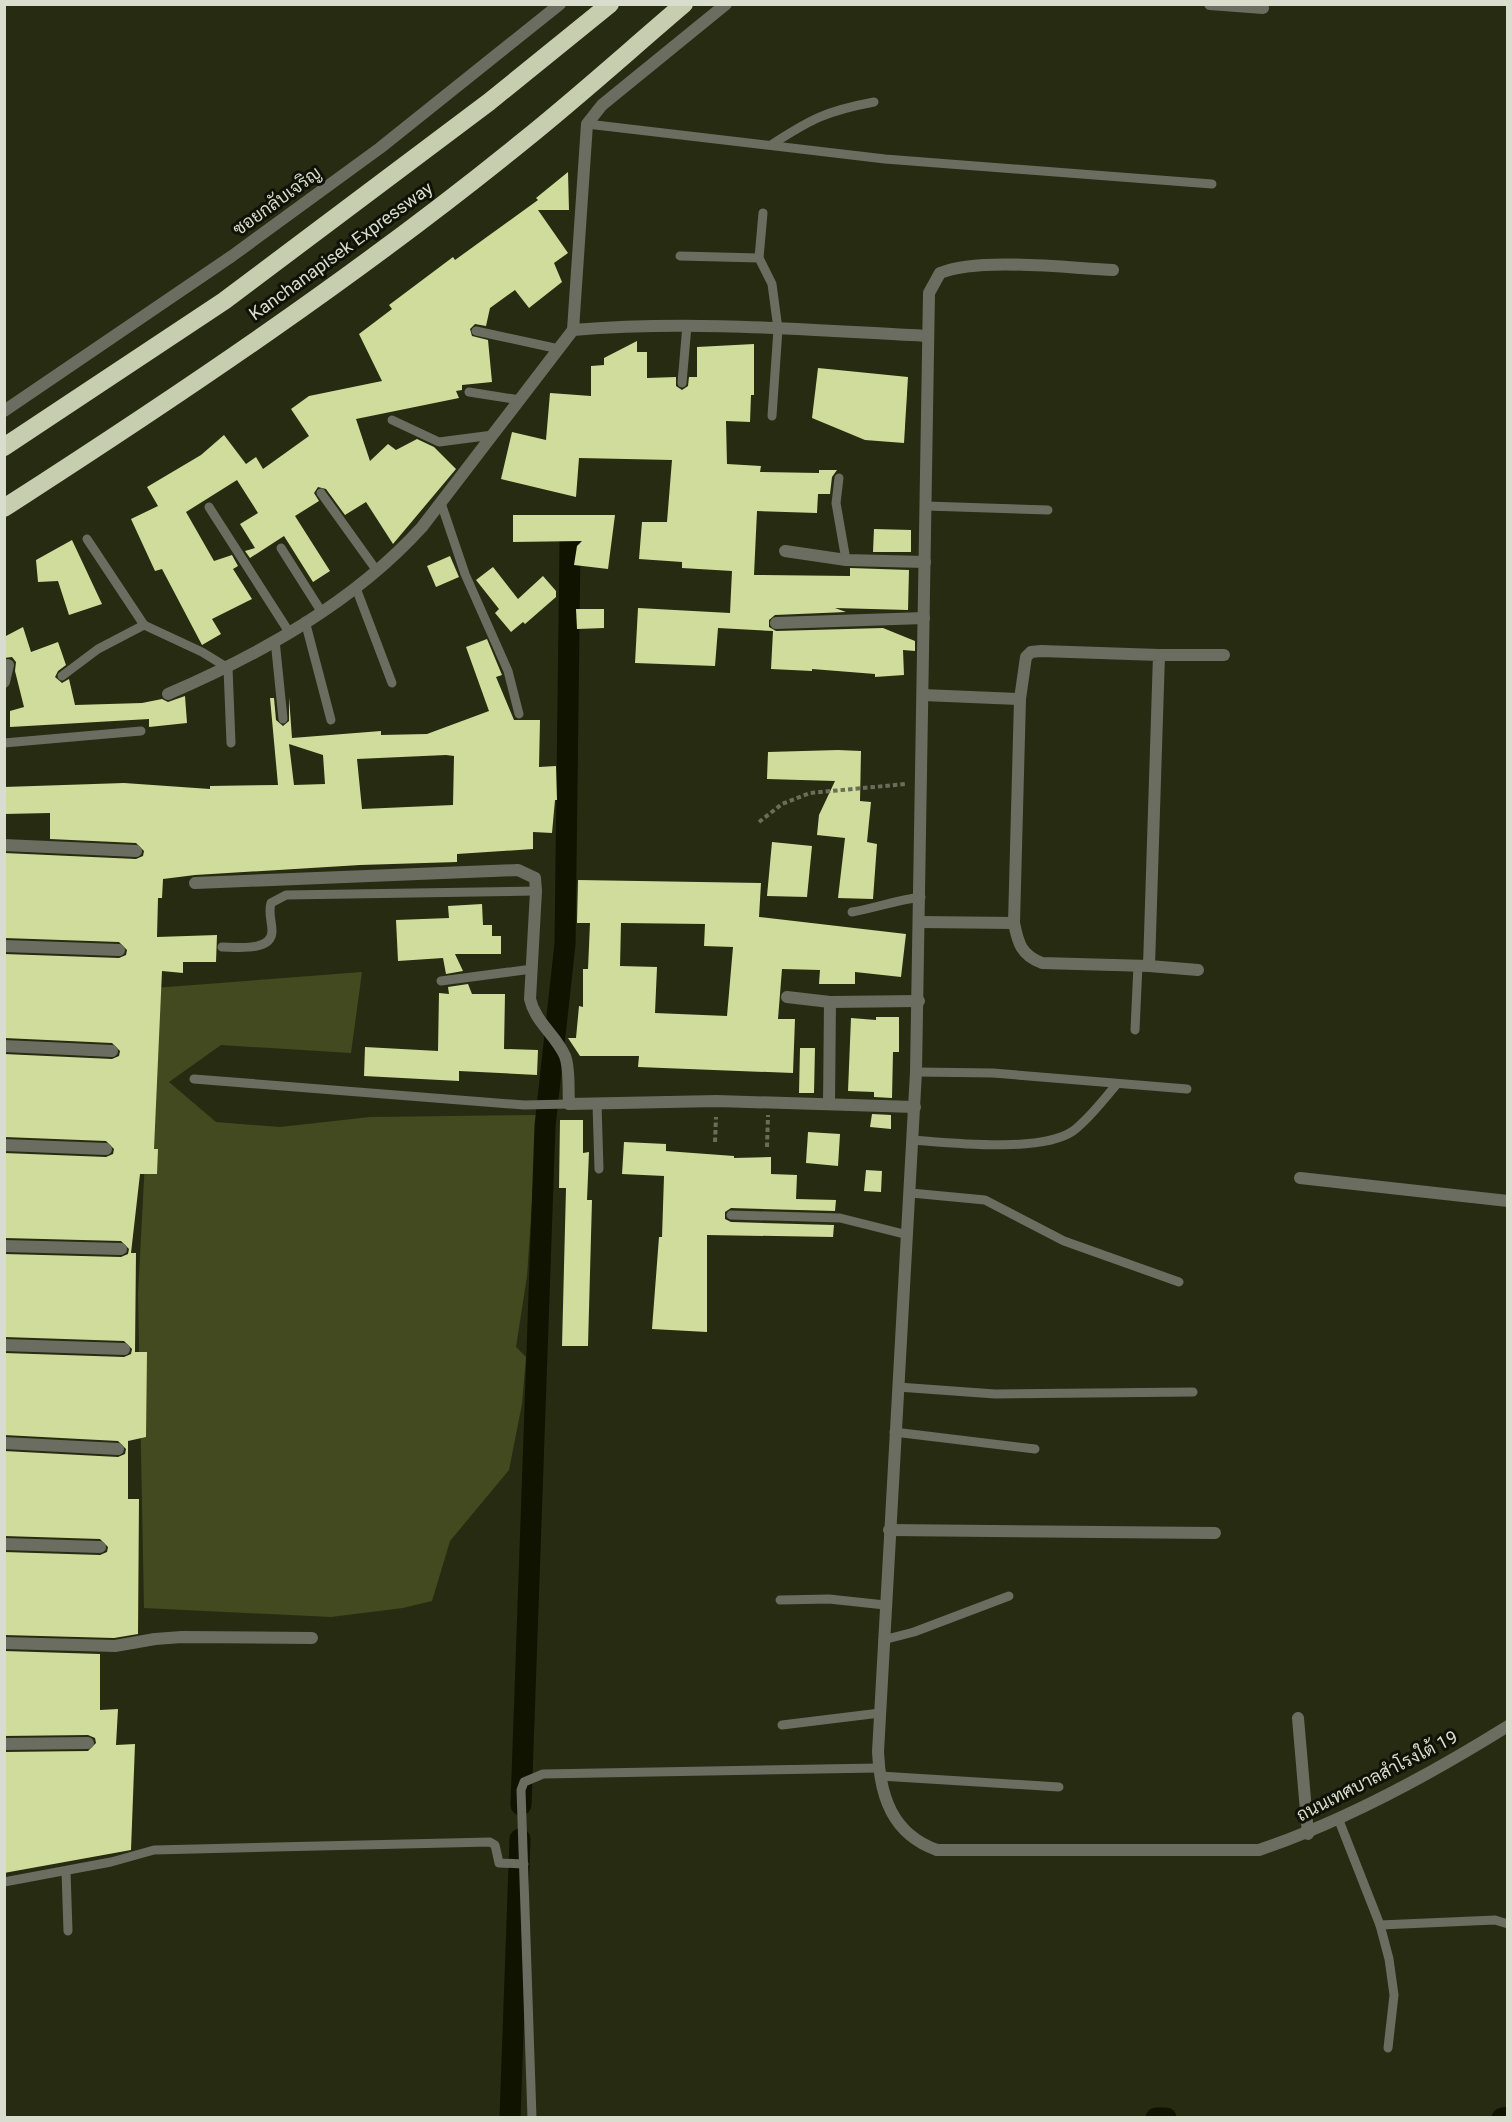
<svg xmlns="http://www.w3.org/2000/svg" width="1512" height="2122" font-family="Roboto,Sarabun,sans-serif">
<rect width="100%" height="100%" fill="#272b11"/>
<path fill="#434a1f" d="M362,972L351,1053L221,1045L169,1082L216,1122L280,1127L370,1117L538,1115L527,1276L516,1347L526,1357L522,1404L509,1470L450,1541L432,1601L403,1608L331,1617L144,1608L138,1294L154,988Z"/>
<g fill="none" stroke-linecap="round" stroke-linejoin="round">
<g stroke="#0f1300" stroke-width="21">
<path d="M521,1805L545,1126L565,944L570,542"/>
<path d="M510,2118L520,1839"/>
<path d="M1156,2118H1166"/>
<path d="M1502,2118L1508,2117"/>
</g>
</g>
<g fill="#cfdc9b" fill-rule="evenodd">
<path d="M568,172L569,210H538L568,253L554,263L562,282L529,308L515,290L490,308L486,326L475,324L470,329L472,336L488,340L492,382L462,385V390L456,391L459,398L356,419L370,461L388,444L396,450L417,439L434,447L456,469L393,544L366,502L345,515L326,489L318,487L314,493L319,501L295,516L330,571L313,582L284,536L250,558L245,551L255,548L240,524L258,513L237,480L186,512L214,561L232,555L238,566L233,569L252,599L212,619L221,634L202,645L162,569L155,571L131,519L158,506L147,487L201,455L224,435L246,464L256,457L263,469L309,436L291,409L309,396L382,381L359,334L392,309L389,305L453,257L455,260L538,200L536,198Z"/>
<path d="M637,341V352H647V378L676,377V386L682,390L688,386L689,377H697V347L754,344V395H751L750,422L726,421L727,464L761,466L760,472L819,473V470H837L832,477L830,494H818L817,513L757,511L754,575L850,576V568L909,570L908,610L835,608L846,612L775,615L769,620V627L776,631L883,628L915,641V651L903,650L904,675L875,677V674L812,669V671L771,669L773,631L718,628L715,666L635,663L638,608L730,613L732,571L682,568V562L639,559L642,522H667L672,460L579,458L576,497L501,479L512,432L546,440L550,393L591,396V366L604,365V358Z"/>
<path d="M818,368L908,377L904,443L865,440L812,418Z"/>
<path d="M513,515H615L608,569L574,565L577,546L582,541L513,542Z"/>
<path d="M874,529L911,530V552H873Z"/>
<path d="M72,540L102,604L69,615L58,581L38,582L36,560Z"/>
<path d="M450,556L459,577L436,587L427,566Z"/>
<path d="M493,567L518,599L543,576L556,591V597L525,624L523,622L511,632L495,613L499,609L476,580Z"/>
<path d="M576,609H604V628L577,629Z"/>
<path d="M23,627L31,652L58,642L66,665L58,671L55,677L62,683L69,679L75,705L142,703L162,699L168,702L185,696L187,723L149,727V719L10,727V711L24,707L15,671L16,662L12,657L4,658V637Z"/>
<path d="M487,639L502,675L496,677L514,720H540L539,767L556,766L557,800H555L552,833L533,832V849L457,854V862L360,865L195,875L163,879L162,898H158L157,937L217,935L216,962H183V973L162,971L154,1149H158L157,1174H140L131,1253H136L135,1352H147L146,1437L128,1441V1499H139L138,1634L114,1638L4,1635V1552L100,1555L107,1552L108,1547L100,1539L4,1536V1451L118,1457L125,1454L126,1449L118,1441L4,1435V1353L124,1357L131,1354L132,1349L124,1341L4,1337V1254L121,1257L128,1254L129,1249L121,1241L4,1238V1153L106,1157L113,1154L114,1149L106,1141L4,1137V1054L112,1059L119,1056L120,1051L112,1043L4,1038V954L119,958L126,955L127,950L119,942L4,938V853L136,859L143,856L144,851L136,843L50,839V813L4,814V787L124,783L210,789V786L278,785L270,698H274L276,720L283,726L289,721V697L292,738L381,731V735L427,734L489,711L466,647ZM289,744L323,755L325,784L294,785ZM446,755L454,756L453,805L362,809L357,759Z"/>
<path d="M838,750L861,751L860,801L871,802L867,842L877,844L873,899L838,898L845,838L817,835L819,815L835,781L767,779L768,752Z"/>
<path d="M772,842L812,846L807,897L767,896Z"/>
<path d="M578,880L761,883L759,917L906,934L901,977L855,972V984H819L820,970L782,969L778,1019H795L793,1073L638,1067L639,1056H580L568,1038H576L579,1006L583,1007V969H588L590,923H577ZM621,923L705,924L704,946L733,947L727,1016L655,1013L657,967L620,966Z"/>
<path d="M482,904L483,925H492V936H501V954H455L463,971L446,974L443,958L398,961L396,920L449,918L448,906Z"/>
<path d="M468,984L472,994H505L504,1049L538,1050L537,1075L459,1071V1081L364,1076L365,1047L438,1051L439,993L449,994L448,987Z"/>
<path d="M876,1017H899V1052H893L892,1098L874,1097V1092L848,1091L851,1018L876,1020Z"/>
<path d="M800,1048H815L814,1093H799Z"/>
<path d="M872,1114L891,1115V1129L870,1127Z"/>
<path d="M560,1120H583V1153L589,1152L587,1200H592L588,1346H562L566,1188H559Z"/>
<path d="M808,1132L840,1134L838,1166L806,1163Z"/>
<path d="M624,1142L666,1144V1151L734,1156V1158L771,1157V1174L797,1175L796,1199L836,1200L835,1211L731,1208L725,1212V1219L731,1222L834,1225L833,1237L707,1235V1332L652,1329L659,1237H662L664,1176L622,1174Z"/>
<path d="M866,1170L882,1171L881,1192L864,1191Z"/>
<path d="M4,1651L100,1654V1710L118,1709L116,1745L135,1744L131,1850L4,1873V1752L88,1751L96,1743L95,1738L88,1735L4,1736Z"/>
</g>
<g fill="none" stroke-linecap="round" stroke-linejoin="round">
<g stroke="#6a6e58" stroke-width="4" stroke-dasharray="4.5 3" stroke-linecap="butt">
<path d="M759,822L782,804L810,793L906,784"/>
<path d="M715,1142L716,1117"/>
<path d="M767,1147L768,1115"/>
</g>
<g stroke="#6b6d61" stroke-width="9">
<path d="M587,124L885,159L1212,184"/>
<path d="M771,145C811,119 826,111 874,102"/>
<path d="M763,213L759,258L772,284L778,329L772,416"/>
<path d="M680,256L759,258"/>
<path d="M476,331L559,349"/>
<path d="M682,383L687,325"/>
<path d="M469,392L520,400"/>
<path d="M392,420L439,442L493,435"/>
<path d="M839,478L836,503L846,560"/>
<path d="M321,493L377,571"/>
<path d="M441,503L465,574L508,671L519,714"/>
<path d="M926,506L1048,510"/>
<path d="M209,507L289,632"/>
<path d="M87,539L144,625"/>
<path d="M281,548L321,611"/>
<path d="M356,588L392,683"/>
<path d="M305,621L331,720"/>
<path d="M275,640L283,719"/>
<path d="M62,676L98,649L144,625L202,652L228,668L231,743"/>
<path d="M4,743L141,731"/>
<path d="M852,912C875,908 897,900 921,897"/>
<path d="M222,947C236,947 272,952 272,931C272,921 268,913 271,903L286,895L536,891"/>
<path d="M441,981L532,969"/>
<path d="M1135,1030L1138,965"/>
<path d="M916,1072L993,1073L1187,1089"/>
<path d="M194,1079L524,1105L569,1104"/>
<path d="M597,1104L599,1169"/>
<path d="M913,1140C952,1143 1041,1153 1073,1131C1090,1118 1103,1100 1117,1084"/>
<path d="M911,1193L985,1200L1064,1241L1179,1282"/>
<path d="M731,1215L840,1218L908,1235"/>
<path d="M898,1387L995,1394L1193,1392"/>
<path d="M894,1432L1035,1449"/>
<path d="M780,1600L829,1599L885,1605"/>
<path d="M883,1640L914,1632L1009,1596"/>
<path d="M782,1725L880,1713"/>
<path d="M880,1776L1059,1787"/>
<path d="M1338,1818L1380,1925L1495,1920L1508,1924"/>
<path d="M66,1871L68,1931"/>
<path d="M4,1882L111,1862L154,1850L490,1842L495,1845L499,1863L524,1864"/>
<path d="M1380,1925L1389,1959L1394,1995L1388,2048"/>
<path d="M532,2118L521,1790L524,1782L543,1774L878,1768"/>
</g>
<g stroke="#6b6d61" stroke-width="12">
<path d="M726,4L602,105L587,124L573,330C691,320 810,330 928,336"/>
<path d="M1210,4L1263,8"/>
<path d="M1113,270C1067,268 980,257 940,273L929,293L916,1072L878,1752C880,1796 892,1834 937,1850H1259C1345,1821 1431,1774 1508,1726"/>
<path d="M4,411L232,256L380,148L560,4"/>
<path d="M785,551L846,560L925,562"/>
<path d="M776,623L924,618"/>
<path d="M1041,651L1159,655L1149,966L1042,963C1021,955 1018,943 1014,923L1020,699L1026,657L1031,652Z"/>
<path d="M1159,655H1224"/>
<path d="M4,682L8,665"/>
<path d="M168,694C261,654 354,602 422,527L573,330"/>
<path d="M923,695L1020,699"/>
<path d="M4,845L136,851"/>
<path d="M195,883L518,870L535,878L536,891L530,999C535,1022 556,1035 565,1056C570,1069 568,1090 569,1104L717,1101L915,1107"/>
<path d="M920,922L1014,923"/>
<path d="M4,946L119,950"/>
<path d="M1149,966L1198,970"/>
<path d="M787,997L830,1002L919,1001"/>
<path d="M4,1046L112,1051"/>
<path d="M829,1104L830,1002"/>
<path d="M4,1145L106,1149"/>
<path d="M1300,1178L1508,1201"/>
<path d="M4,1246L121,1249"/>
<path d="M4,1345L124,1349"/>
<path d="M4,1443L118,1449"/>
<path d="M889,1530L1215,1533"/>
<path d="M4,1544L100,1547"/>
<path d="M4,1643L115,1646L155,1639L182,1637L312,1638"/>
<path d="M1298,1718L1308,1834"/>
<path d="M4,1744L88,1743"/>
</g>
<g stroke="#c7ceaf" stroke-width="18">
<path d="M4,447L224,301L489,102L610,4"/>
<path d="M4,508C181,394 358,275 522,142C577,98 630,50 684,4"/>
</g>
</g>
<g text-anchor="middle" stroke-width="6" stroke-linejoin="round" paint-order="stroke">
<g font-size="18" fill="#d9ddcd" stroke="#101208">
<text transform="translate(277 201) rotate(-36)" y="6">ซอยกลับเจริญ</text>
<text transform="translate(341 251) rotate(-36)" y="6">Kanchanapisek Expressway</text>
<text transform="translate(1377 1776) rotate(-27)" y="6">ถนนเทศบาลสำโรงใต้ 19</text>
</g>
</g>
<rect width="1512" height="2122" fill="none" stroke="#d9ddcd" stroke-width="12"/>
</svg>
